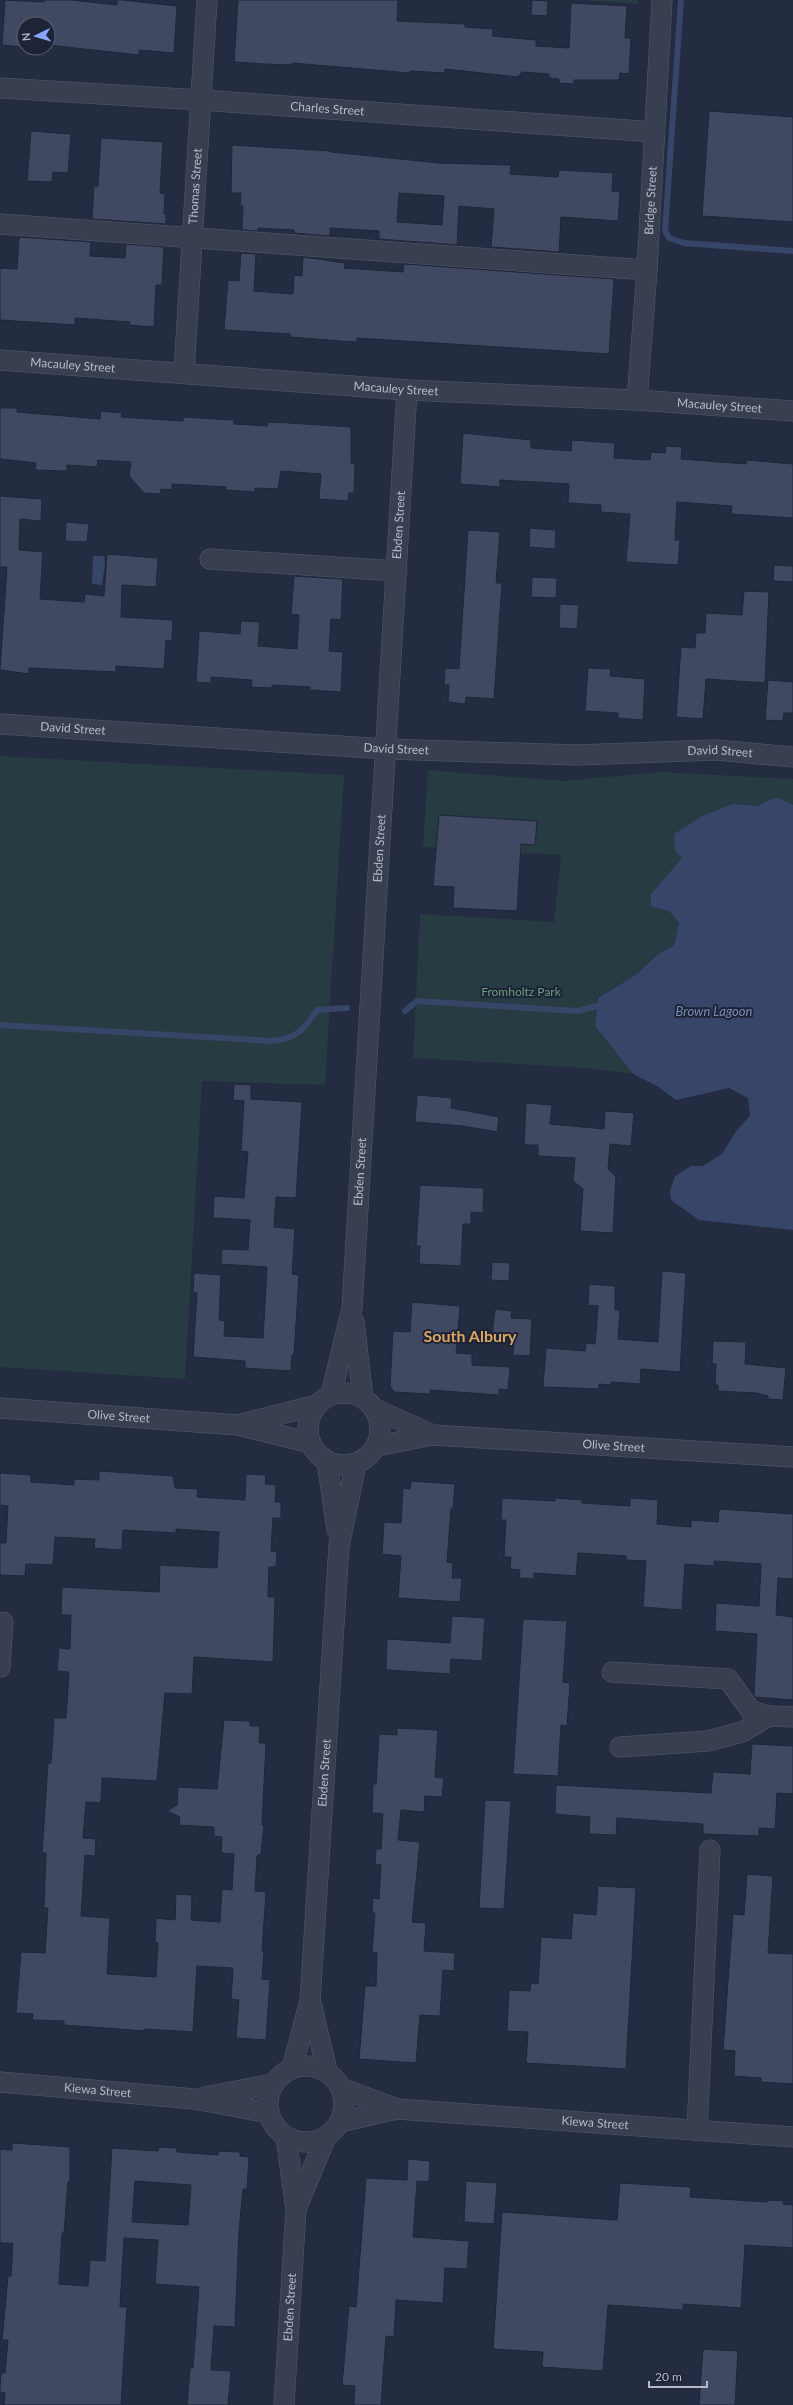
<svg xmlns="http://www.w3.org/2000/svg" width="793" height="2405" font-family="Lato,sans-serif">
<rect width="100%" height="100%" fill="#242c41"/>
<g fill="#263b42">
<path d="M584,0H638V4Z"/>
<path d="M0,756L344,775L325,1085L202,1081L185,1379L0,1367Z"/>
<path d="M428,770L563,781L660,772L793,779V805L769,800L758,806L733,804L651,894V907L669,911L679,923L674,945L657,955L637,974L597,998L595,1026L633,1074L586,1068L413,1058L420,914L554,922L561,855L423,847Z"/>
</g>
<g fill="#374569">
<path d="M93,556H104L105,564L102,585L92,584Z"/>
<path d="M779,798L793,805V1230L699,1220L671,1200L670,1191L675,1176L691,1166H703L722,1154L737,1130L750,1116L748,1098L729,1088L676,1100L657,1086L633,1074L595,1026L598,998L637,974L657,955L674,945L679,923L669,911L651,907V894L682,858L675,851L674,834L702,816L733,804L758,806L769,800Z"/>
</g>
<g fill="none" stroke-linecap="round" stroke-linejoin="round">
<g stroke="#374569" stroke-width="6">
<path d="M681,0L665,231L669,238L684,243L793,251"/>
<path d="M405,1011L417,1001L578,1011L605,1004"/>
<path d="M0,1025L272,1041C297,1039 303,1030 317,1010L347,1008"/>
</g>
</g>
<g fill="#404961" stroke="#1f2638" fill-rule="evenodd">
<path d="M5,0L44,2V0H71L117,5V0H122L177,6L174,53L139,50V55L48,45V24H24V47L2,45Z"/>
<path d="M238,0H398L397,21L465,24V27L493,29L492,36L536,40V46L569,48L571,3L627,6L625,38H631L629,74L620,73L619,80H574L573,84L559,83V79L549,78V74L522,72L518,77L445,69V73L410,71V73L292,63V65L264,64L234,62Z"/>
<path d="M532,0L548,1L547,16L531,15Z"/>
<path d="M709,111L793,117V222L702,216Z"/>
<path d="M31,131L71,134L68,173L53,172L52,182L27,181Z"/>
<path d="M101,138L163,142L160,193L165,194L164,214H166V224L92,219L94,186H98Z"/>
<path d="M232,145L331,151V152L439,163L511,165L510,174L558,177L559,170L613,173L612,191L620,192L618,221L561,217L559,252L491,247L494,209L459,206L457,245L379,239V231L330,228V236L294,233V230L258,228V231L242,230L243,206H240L241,193H231ZM399,193L444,196L442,225L397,222Z"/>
<path d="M19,237L91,242L90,256L125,258L126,244L164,247L162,285H156L154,327L129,325L130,322L75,318V325L0,320V268L17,269Z"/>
<path d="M241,253L256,254L254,291L293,294L294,275L302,276L303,257L345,263L344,268L403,272L404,264L614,279L609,354L357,338V342L340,341L290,337V334L224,330L228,280L239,281Z"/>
<path d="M0,408H17V412L100,419L101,411L122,413L121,417L183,421V417L234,420V424L267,426L268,422L289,423L351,427V463L355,464L354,493H349L348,501L319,499L321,474L281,471L278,489L255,488V492L225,490L226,487L172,484V490L161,489L160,494L144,493L129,476L131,462L98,460L97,467L67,465V471L35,470L36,463L0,459Z"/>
<path d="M463,433L531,440V448L571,451L572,440L615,443L614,458L650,460L651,452L665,453L666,446L682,447L681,459L746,464L747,460L793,464V518L731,514L732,506L677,502L675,540H680L678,565L626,562L630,514L601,512V505L568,503L569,484L500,480V487L460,484Z"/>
<path d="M0,496L42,499L41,521L20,519L19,550L43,552L40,599L84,602L85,594L104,596L107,554L158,558L156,587L122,585L121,617L173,620L172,641L166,640L164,669L116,666V672L29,668V674L0,670L7,567H0Z"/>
<path d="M66,522L89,524L87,542L65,541Z"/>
<path d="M530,528L556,530L555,549L529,547Z"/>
<path d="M468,530L500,532L496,583H502L494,699L466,697L465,704L448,702L449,685H444L445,668L459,669Z"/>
<path d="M774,565L793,566V582L773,581Z"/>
<path d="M294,576L343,579L341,620L331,619L329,651L343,652L341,692L310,690V687L272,685V688L251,687L252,680L211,677V683L196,682L199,631L240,634L241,621L260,622L258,646L297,649L299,615L291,614Z"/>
<path d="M532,577L557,578L556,598L531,597Z"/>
<path d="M744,591L769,592L765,683L706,679L703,719L676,717L681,647L695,648L696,633H705L706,613L742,615Z"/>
<path d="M560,604L579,605L577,629L559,628Z"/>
<path d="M588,668L611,669L610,676L645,679L643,720L618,718V713L585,711Z"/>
<path d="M768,680L793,682V713H784L783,721L765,720Z"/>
<path d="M439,815L537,821L535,845L521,844L517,911L453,908L454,887L433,886Z"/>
<path d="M234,1084L251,1085V1099L302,1102L296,1198L276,1197L274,1227L295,1229L292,1274L299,1275L294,1355H292L291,1371L245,1368V1361L193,1357L197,1293L193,1292L194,1273L221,1275L219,1320L225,1321L224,1336L263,1338L267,1267L221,1264L222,1249L248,1250L250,1220L213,1218L214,1196L244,1198L248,1152L241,1151L244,1101L233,1100Z"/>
<path d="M417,1095L452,1098L451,1108L499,1117L497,1132L463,1126L415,1122Z"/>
<path d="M526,1103L552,1105L550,1124L604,1129L605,1111L634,1113L631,1146L610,1144L608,1169L616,1177L613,1233L580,1231L583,1189L573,1181L575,1158L538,1156V1145H524Z"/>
<path d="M420,1185L484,1188L483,1213L471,1212V1224H463L461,1266L419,1264L420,1246H416Z"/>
<path d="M492,1262L510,1263L509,1281L491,1280Z"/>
<path d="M662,1271L686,1273L680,1372L641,1369L640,1384L611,1382V1385L599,1384V1389L543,1387L546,1348L585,1351L586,1343L595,1344L598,1306L588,1305L589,1284L615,1286V1310H620L618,1339L658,1342Z"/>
<path d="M412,1302L460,1306L456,1353L472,1354V1365L510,1367L508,1390L499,1389V1395L430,1390V1394L394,1392L390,1386L393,1331L410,1332Z"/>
<path d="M495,1309L512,1311L511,1318L532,1319L530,1356L513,1355L514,1338L492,1336Z"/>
<path d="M713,1341L746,1342L745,1364L786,1368L783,1400L768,1399V1396L756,1393L718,1391V1385H715L716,1364H712Z"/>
<path d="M99,1471L173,1476L175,1488L198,1489L197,1497L245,1500L246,1474L266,1475L265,1484L276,1485L275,1502H281V1518H273L271,1551L277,1552L276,1567H269L268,1597H275L273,1662L194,1657L192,1694L165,1693L157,1781L102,1778L101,1803L86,1802L83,1838L96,1839L95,1856L85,1855L81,1916L110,1918L107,1974L156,1977L158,1943H155L156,1918L175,1920L176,1894L192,1895L191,1920L220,1922L222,1889L232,1890L234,1854L221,1853L222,1837L214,1836V1827L179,1825L180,1817L167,1811L177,1805L178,1787L217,1789L224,1720L250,1721V1726H260L259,1743H266L262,1825H264L261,1854L257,1856L255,1891L266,1892L262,1951H264L262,1979L270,1980L266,2040L236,2038L239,2000L231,1999L233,1968L197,1966L193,2032L145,2029V2031L64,2025V2021L32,2020L33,2014L16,2013L21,1952L45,1953L48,1908H44L46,1853H42L48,1763H51L54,1718H66L69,1672L57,1671L59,1648L70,1649L71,1615H61L62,1587L159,1592L160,1565L217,1568L219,1532L176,1529V1533L123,1530L122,1550L94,1548L95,1539L55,1537L53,1565L26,1564L25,1576L0,1575V1543H6L8,1506L0,1505V1473L31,1475V1482L74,1485V1479L99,1480Z"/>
<path d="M411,1481L455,1484L453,1509H451L447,1562L453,1563L452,1578H462L460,1602L398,1598L401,1556L382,1554L384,1522L401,1523L403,1488L410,1489Z"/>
<path d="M502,1498L555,1501V1498L582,1500V1503L630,1506V1498L658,1500L657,1524L691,1527V1520L718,1522L719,1509L793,1514V1579L778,1578L776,1615L793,1617V1700L755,1697L754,1695L757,1634L715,1631L716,1603L759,1606L761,1564L714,1561V1566L685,1564L682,1610L643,1607L646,1561L626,1560V1556L578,1553L576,1576L534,1573V1579L519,1578L520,1570L510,1569L511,1557H504L506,1520H501Z"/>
<path d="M452,1616L485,1618L482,1661L451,1659L450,1674L386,1670L387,1639L450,1643Z"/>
<path d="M523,1619L567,1621L563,1682L570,1683L567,1726L561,1725L558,1776L513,1774Z"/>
<path d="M397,1728L438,1730L435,1777L444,1778L442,1797L425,1796L424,1812L401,1810L398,1840L420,1842L412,1922L426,1923L424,1951L455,1953L454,1971L443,1970L440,2016L420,2015L416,2063L359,2059L365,1986H376L377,1953H372L375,1913H372L373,1898L379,1899L381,1865L375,1864L376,1849H381L383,1814L372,1813L373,1784H376L379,1734L397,1735Z"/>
<path d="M752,1744L793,1746V1794L777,1793L775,1829L759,1828V1836L703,1834V1824L617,1818L616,1835L589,1834L590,1817L555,1814L556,1785L711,1793L713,1772L750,1774Z"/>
<path d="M485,1800L511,1801L504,1909L479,1908Z"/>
<path d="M747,1874L773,1876L768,1953L793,1954V2084L761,2082V2078L734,2076L735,2051L723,2050L733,1914L744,1915Z"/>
<path d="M598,1886L636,1888L626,2069L526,2063L528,2032L507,2031L509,1990L530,1991L531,1983L538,1984L541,1937L571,1939L573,1913L596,1915Z"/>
<path d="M12,2143L70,2147V2182H68L64,2233H62L59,2284L88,2286L90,2260L105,2261L112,2148L158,2151L159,2147L177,2148V2152L218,2155L219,2151L240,2152V2156L249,2157L247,2189H243L239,2232L235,2327L214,2326L211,2370L231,2371L228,2405H187L190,2368H193L199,2287L155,2284L158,2240L124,2238L120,2307H127L121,2405H4L5,2393L0,2392V2388L1,2373H5L8,2340H2L8,2276H11L13,2243H0V2149L12,2150ZM135,2181L191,2185L188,2225L132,2222Z"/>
<path d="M408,2159L430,2161L429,2182L417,2181L413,2237L469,2241L467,2269L445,2268L443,2303L396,2300L394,2337L386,2336L381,2405H354L355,2386L342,2385L349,2306L356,2307L366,2178L407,2180Z"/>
<path d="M466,2181L497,2183L494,2224L464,2222Z"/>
<path d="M620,2183L691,2187L690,2197L767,2202V2200L784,2201L783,2204L793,2205V2248L745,2245L741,2308L683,2304V2310L608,2305L603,2371L542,2367L543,2352L493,2349L502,2212L617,2220Z"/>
<path d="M703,2349L738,2351L735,2405H699Z"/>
</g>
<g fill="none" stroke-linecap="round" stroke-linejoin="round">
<defs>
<g id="minor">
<path id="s1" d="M0,88L201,100L655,132"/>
<path d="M0,224L647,270"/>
<path id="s2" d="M0,360L407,390L637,400L793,411"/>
<path id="s3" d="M184,372L207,0"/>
<path id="s4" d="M637,400L647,270L662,0"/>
<path d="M210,559L397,571"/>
<path id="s5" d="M0,724L387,749L576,755L716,750L793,757"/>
<path d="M354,1322L363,1398"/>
<circle cx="344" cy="1429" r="36"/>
<path id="s6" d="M331,1395L352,1308L407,390"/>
<path id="s7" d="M0,1408L238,1425L311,1443"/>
<path d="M375,1409L433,1435"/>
<path d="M241,1424L317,1405"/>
<path id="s8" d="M377,1446L433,1435L793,1457"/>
<path d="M327,1461L337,1530"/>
<path d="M0,1667L3,1622"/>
<path d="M612,1672L728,1679L751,1711L769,1716"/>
<path d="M620,1747L708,1741L742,1732L769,1716L793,1717"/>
<path d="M311,2003L327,2071"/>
<circle cx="306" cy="2104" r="38"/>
<path id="s9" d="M292,2068L310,2001L339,1546L356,1464"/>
<path id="s10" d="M0,2082L195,2099L269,2113"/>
<path d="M341,2088L397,2109"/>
<path d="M205,2097L273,2084"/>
<path id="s11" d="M340,2122L397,2109L793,2137"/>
<path d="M697,2131L710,1850"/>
<path d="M296,2209L326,2137"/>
<path id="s12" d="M284,2405L296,2209L286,2137"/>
</g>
</defs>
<use href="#minor" stroke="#535a6b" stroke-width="21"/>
<use href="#minor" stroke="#383f51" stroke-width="20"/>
</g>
<g text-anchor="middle" stroke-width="4" stroke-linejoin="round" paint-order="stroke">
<g font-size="12" fill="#b5bacb" stroke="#1d2436">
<text dy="4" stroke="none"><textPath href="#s1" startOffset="328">Charles Street</textPath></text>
<text dy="4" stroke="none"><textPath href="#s3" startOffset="186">Thomas Street</textPath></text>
<text dy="4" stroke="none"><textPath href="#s4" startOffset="200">Bridge Street</textPath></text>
<text dy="4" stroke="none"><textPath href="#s2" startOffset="73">Macauley Street</textPath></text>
<text dy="4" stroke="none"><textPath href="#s2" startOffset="397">Macauley Street</textPath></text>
<text dy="4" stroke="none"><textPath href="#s2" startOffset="721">Macauley Street</textPath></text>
<text dy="4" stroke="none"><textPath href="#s6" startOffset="874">Ebden Street</textPath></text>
<text dy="4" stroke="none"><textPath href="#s5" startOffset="73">David Street</textPath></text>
<text dy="4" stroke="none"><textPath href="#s5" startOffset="397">David Street</textPath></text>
<text dy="4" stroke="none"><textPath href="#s5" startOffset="721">David Street</textPath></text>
<text dy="4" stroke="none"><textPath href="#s6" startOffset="550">Ebden Street</textPath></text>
<text dy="4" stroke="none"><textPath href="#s6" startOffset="226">Ebden Street</textPath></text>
<text dy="4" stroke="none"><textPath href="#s7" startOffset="119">Olive Street</textPath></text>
<text dy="4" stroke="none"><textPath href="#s8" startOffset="238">Olive Street</textPath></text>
<text dy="4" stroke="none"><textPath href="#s9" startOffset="298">Ebden Street</textPath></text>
<text dy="4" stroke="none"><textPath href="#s10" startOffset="98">Kiewa Street</textPath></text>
<text dy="4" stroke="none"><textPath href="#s11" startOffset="257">Kiewa Street</textPath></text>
<text dy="4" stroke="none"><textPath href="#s12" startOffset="98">Ebden Street</textPath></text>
</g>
<g font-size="12" fill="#6a9d7d" stroke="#1d2436">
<text x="521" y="996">Fromholtz Park</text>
</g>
<g font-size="13" font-style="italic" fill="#7b8cb4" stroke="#1d2436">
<text x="714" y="1016">Brown Lagoon</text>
</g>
<g font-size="16" font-weight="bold" fill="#dba660" stroke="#1d2436">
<text x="470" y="1342">South Albury</text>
</g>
</g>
<g transform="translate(36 36) rotate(265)"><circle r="19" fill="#1d2436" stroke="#5a6072"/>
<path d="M0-3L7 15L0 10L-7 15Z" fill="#87a5fd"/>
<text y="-6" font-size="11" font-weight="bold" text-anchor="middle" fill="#b5bacb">N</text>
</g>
<path d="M649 2381v6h58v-6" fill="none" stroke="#b5bacb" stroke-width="2"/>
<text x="655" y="2381" font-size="12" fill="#b5bacb" stroke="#1d2436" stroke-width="3" paint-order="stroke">20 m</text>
</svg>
